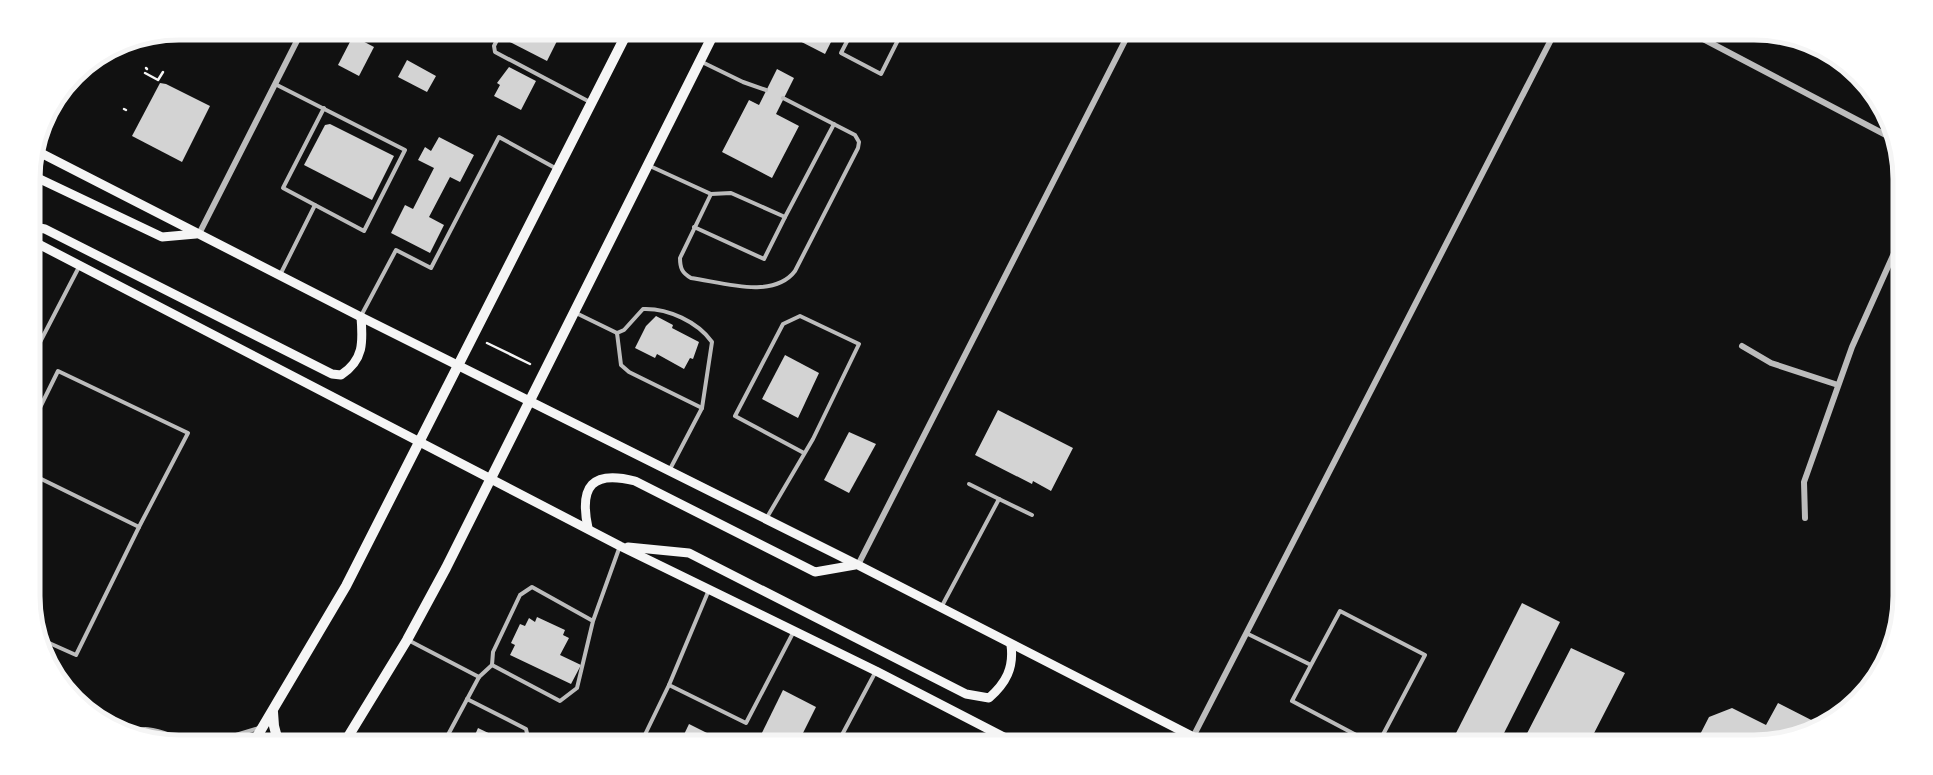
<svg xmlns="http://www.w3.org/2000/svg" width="1933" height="775" font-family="Quicksand,sans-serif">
<rect width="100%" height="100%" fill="#111"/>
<g fill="#d3d3d3">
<path d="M517,24H521L565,25L547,61L508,41Z"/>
<path d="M788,26H839L825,54L784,33Z"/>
<path d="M353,36L374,47L359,76L338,65Z"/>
<path d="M407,60L436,76L427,92L398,77Z"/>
<path d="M509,67L536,81L521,110L494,96L500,85L497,83Z"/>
<path d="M777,69L794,78L776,114L799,126L772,178L722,152L749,100L759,105Z"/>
<path d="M160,83L166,84L210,106L182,162L132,136Z"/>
<path d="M330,124L394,156L372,200L304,165L325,125Z"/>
<path d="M439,137L474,155L460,182L450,177L429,217L444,225L430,253L391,233L405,205L413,209L434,168L418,160L425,147L431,151Z"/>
<path d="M656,316L673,325L672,328L699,342L693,359L690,358L684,369L657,354L655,358L635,348L646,326Z"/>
<path d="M785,355L819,373L798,418L762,399Z"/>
<path d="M998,410L1073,448L1051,491L1033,481L1032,484L975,455Z"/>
<path d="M849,432L876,444L849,493L824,480Z"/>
<path d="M1522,603L1560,622L1495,751H1467L1451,743Z"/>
<path d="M537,617L565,630L563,635L569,638L560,655L581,665L571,684L510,655L515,645L511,643L520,624L525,626L529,618L535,622Z"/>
<path d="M1571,648L1625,673L1590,741L1594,751H1518Z"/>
<path d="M783,690L816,707L796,747H755Z"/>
<path d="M1778,703L1825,727L1824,730L1764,752H1691L1709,717L1732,708L1766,725Z"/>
<path d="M689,724L735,747H678Z"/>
<path d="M478,728L501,739L497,746H470Z"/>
</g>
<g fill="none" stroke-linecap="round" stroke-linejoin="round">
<g stroke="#f5f5f5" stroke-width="2.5">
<path d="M146,68L147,69"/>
<path d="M145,73L158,80L163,72"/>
<path d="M124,109L126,110"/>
<path d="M487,343L530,364"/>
</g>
<g stroke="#bcbcbc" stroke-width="4">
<path d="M505,24L494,46L495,52L588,101"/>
<path d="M618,25L628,31"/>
<path d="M855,26L841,53L881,74L905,26"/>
<path d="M704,63L743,82L766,90"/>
<path d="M275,84L405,150L364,231L315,205L280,275"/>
<path d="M652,167L711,194L680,258C680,268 682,273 691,278C721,282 773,300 795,271L858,148L859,142L855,135L783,98"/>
<path d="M711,194L731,193L785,217L834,124"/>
<path d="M315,205L283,188L324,108"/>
<path d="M694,227L764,259L785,217"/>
<path d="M576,313L617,333"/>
<path d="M362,314L396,250L431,268L499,137L557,169"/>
<path d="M617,333L624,330L643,309C668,308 698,322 712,342L702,408L669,471"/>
<path d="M617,333L621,365L629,372L702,408"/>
<path d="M24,373L80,265"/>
<path d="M24,440L58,371L188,433L139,527"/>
<path d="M25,471L139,527L76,655L29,634"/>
<path d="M969,484L999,499"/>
<path d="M766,519L813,439L859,344L800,316L783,324L735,416L804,453"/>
<path d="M708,592L669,685L746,723L794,631"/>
<path d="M943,604L999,499L1032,515"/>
<path d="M593,621L532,587L520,595L493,652L492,665L560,701L577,688L593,621L620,546"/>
<path d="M1246,633L1311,665L1292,701L1377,746L1425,655L1340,611L1311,665"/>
<path d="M408,640L479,677"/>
<path d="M467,699L526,729L529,742L527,746"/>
<path d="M116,736C156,719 165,738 201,744"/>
<path d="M206,744L259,728"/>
<path d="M442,746L479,677L492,665"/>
<path d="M639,747L669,685"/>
<path d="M835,748L876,671"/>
</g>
<g stroke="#bcbcbc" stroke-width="6">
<path d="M1686,30L1903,144"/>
<path d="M199,234L306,23"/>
<path d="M1896,250L1908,256"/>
<path d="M1742,346L1771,363L1838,385"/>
<path d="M1805,518L1804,482L1852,347L1908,222"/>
<path d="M858,565L1132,27"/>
<path d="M1193,737L1556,30"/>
</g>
<g stroke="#f5f5f5" stroke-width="9">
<path d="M33,149L361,317L858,565L1217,749"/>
<path d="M23,171L162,237L196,234"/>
<path d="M23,225L45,229L332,374L341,375C364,360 363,342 361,317"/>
<path d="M23,236L620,546L876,671L1027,749"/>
<path d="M588,528C579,486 592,470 635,481L815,572L855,565"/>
<path d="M628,547L689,553L966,694L989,698C1006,683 1014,668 1011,645"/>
<path d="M1136,749L1147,747L1161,749"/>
</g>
<g stroke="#f5f5f5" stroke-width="10">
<path d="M273,712L274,726L279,745"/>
<path d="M252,745L346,586L631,25"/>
<path d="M343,745L407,640L446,568L718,25"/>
</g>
</g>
<path d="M0 0H1933V775H0ZM179 40H1754A139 139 0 0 1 1893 179V596A139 139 0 0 1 1754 735H179A139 139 0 0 1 40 596V179A139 139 0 0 1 179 40Z" fill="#fff" fill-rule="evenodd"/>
<path fill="none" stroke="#f5f5f5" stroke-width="5" d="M179 40H1754A139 139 0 0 1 1893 179V596A139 139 0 0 1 1754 735H179A139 139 0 0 1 40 596V179A139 139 0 0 1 179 40Z"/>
</svg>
